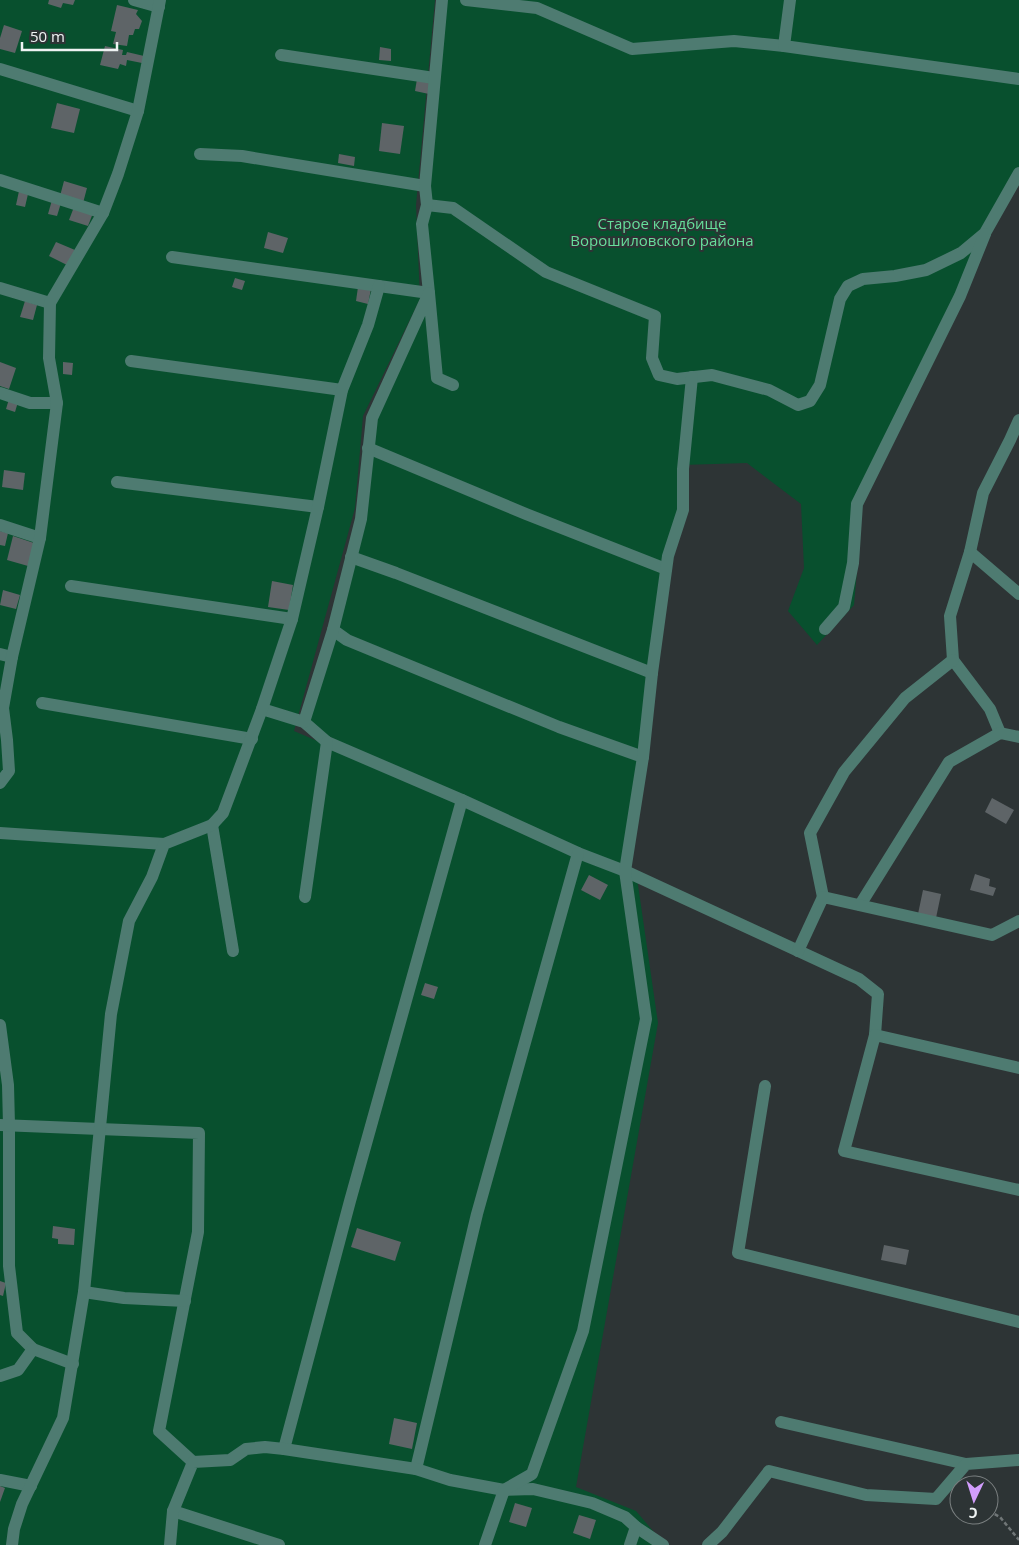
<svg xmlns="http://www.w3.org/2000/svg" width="1019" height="1545" font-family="'Open Sans',sans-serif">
<rect width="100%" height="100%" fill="#2d3435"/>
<g fill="#08502e">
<path d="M0,0H435L416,205L420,299L363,416L355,508L294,731L637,878L658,1023L576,1487L636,1511L665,1545H0Z"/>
<path d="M442,0H1019V180L990,233L859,506V548L854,605L817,645L788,611L804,568L801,504L747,463L681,465L680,509L623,868L328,738L309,721L364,517L373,421L432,295L424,223Z"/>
</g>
<g fill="#5e6467">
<path d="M49,0H75L73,5L63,3L61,8L48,4Z"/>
<path d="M117,5L138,10L136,14L142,21L139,29H135L133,35H129L127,46L113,44L116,32L111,31Z"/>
<path d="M4,25L22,31L15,53L0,49V38Z"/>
<path d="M105,46L123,50L122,55H126L127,52L144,56L142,63L127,60L126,66L120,64L118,69L100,65Z"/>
<path d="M380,47L391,49V61L379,60Z"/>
<path d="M417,79L431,81L429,94L415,91Z"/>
<path d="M57,103L80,109L74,133L51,128Z"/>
<path d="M382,123L404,126L400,154L379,151Z"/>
<path d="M339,154L355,157L354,166L338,163Z"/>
<path d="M64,181L87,188L83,203L60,196Z"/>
<path d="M19,191L28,194L25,207L16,205Z"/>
<path d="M52,200L61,203L57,216L48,214Z"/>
<path d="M74,207L93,213L88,226L69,220Z"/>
<path d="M268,232L288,238L283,253L264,248Z"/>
<path d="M56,242L75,250L67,265L49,256Z"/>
<path d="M235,278L245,281L242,290L232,287Z"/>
<path d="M358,287L371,289L368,304L356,301Z"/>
<path d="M25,301L37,305L33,320L20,317Z"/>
<path d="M0,362L16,368L9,389L0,386Z"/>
<path d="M63,362L73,363L72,375L63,374Z"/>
<path d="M9,399L18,402L15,412L6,409Z"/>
<path d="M4,470L25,473L23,490L2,487Z"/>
<path d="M0,531L8,533L5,546L0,545Z"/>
<path d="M13,536L34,543L28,566L7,560Z"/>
<path d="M272,581L293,585L289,610L268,607Z"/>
<path d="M3,590L20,595L16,609L0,605Z"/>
<path d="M992,798L1014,810L1006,824L985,812Z"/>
<path d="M975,874L990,879L989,886L996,888L993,896L970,890Z"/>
<path d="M589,875L608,885L600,900L581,890Z"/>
<path d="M923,890L941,894L936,918L918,914Z"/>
<path d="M425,983L438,987L434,999L421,995Z"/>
<path d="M53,1226L75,1229L74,1245L58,1244V1239L52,1238Z"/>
<path d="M357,1228L401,1242L395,1261L351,1247Z"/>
<path d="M884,1245L909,1250L906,1265L881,1260Z"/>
<path d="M0,1281L6,1283L3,1296L0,1295Z"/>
<path d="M394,1418L417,1423L412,1449L389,1444Z"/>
<path d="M0,1486L5,1488L0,1502Z"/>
<path d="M515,1503L532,1508L526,1527L509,1522Z"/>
<path d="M579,1515L596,1520L590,1539L573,1533Z"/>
</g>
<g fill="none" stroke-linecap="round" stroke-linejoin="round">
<path stroke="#707677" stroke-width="2.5" stroke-dasharray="4 2.5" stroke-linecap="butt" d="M989,1511L1000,1517L1019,1540"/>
<g stroke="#4e7b71" stroke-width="12">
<path d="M134,0L159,7"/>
<path d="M466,0L537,8L632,49L734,41L784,46"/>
<path d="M790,0L784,46L1019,79"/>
<path d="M281,55L434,78"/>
<path d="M0,69L138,111"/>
<path d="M200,154L242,156L425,186"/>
<path d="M0,180L103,213"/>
<path d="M427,205L453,208L546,272L655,316L652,358L659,375L677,379L712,375L769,390L798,405L810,401L820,385L840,299L848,286L863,279L895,276L926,270L961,253L985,233L1019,173"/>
<path d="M172,257L429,293L422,224L427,205L425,186L442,0"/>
<path d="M0,288L50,303"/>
<path d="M131,361L342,390"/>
<path d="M0,393L30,403H57"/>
<path d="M368,448L526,514L666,569"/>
<path d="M117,482L318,507"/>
<path d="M0,525L40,538"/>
<path d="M970,552L983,493L1010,440L1019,420"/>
<path d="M351,557L396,573L652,673"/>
<path d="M71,586L292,619"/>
<path d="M825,629L844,607L853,563L857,504L960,296L985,234"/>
<path d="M333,630L347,640L559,727L643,757"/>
<path d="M0,654L12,657"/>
<path d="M42,703L252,739"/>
<path d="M262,709L304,722L327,742L462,800L578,853L625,871L859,979L878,994L875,1035"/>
<path d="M304,722L333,630L361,519L372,418L429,293L437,378L453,385"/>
<path d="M1000,733L990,709L953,660L950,616L970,552L1019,594"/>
<path d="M0,783L9,771L7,740L3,708L12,657L40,538L57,403L49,358L50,303L103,213L118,174L138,111L160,0"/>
<path d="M212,825L233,951"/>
<path d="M0,833L164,844"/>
<path d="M305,897L327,742"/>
<path d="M823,897L810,833L844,772L905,698L953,660"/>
<path d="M860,905L949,762L1000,733L1019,737"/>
<path d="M798,951L823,897L992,935L1019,921"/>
<path d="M0,1025L8,1085L9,1125V1266L17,1333L33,1349L73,1364"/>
<path d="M1019,1068L875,1035L844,1151L1019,1190"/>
<path d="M765,1086L738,1253L1019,1322"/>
<path d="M0,1125L199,1133L198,1232L159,1431L193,1462"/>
<path d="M84,1292L124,1298L185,1301"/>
<path d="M0,1376L18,1370L33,1349"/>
<path d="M781,1422L966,1464"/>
<path d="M284,1449L350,1201L462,800"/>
<path d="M416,1469L477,1214L578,853"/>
<path d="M0,1480L31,1486"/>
<path d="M173,1511L279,1545"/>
<path d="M12,1545L14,1529L22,1504L63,1418L84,1292L111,1014L129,921L152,877L164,844L212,825L223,813L262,709L292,619L318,507L342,390L368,325L379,286"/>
<path d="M170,1545L173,1511L193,1462L230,1460L246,1449L265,1447L284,1449L416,1469L450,1480L504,1490L533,1489L592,1503L625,1517L636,1527L663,1545"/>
<path d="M485,1545L504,1490L532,1474L583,1331L646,1019L625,871L643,757L652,673L668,556L683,510V469L692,377"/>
<path d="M630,1545L636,1527"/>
<path d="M708,1545L722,1532L769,1471L866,1495L936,1499L966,1464L1019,1460"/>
</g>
</g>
<g text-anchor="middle" stroke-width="4" stroke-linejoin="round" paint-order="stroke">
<g font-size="15" fill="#66df9b" stroke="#2d3435">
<text x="662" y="229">Старое кладбище<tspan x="662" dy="17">Ворошиловского района</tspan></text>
</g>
</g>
<g transform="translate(974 1500) rotate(184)"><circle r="24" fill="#2d3435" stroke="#7b8081"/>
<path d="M0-4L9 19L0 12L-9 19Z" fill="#d29dfd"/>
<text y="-8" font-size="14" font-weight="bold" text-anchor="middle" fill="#eff3f3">С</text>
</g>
<path d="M22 42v8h95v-8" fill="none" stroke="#eff3f3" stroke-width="2.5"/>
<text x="30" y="42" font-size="15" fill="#eff3f3" stroke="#2d3435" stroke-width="4" paint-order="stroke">50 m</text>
</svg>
